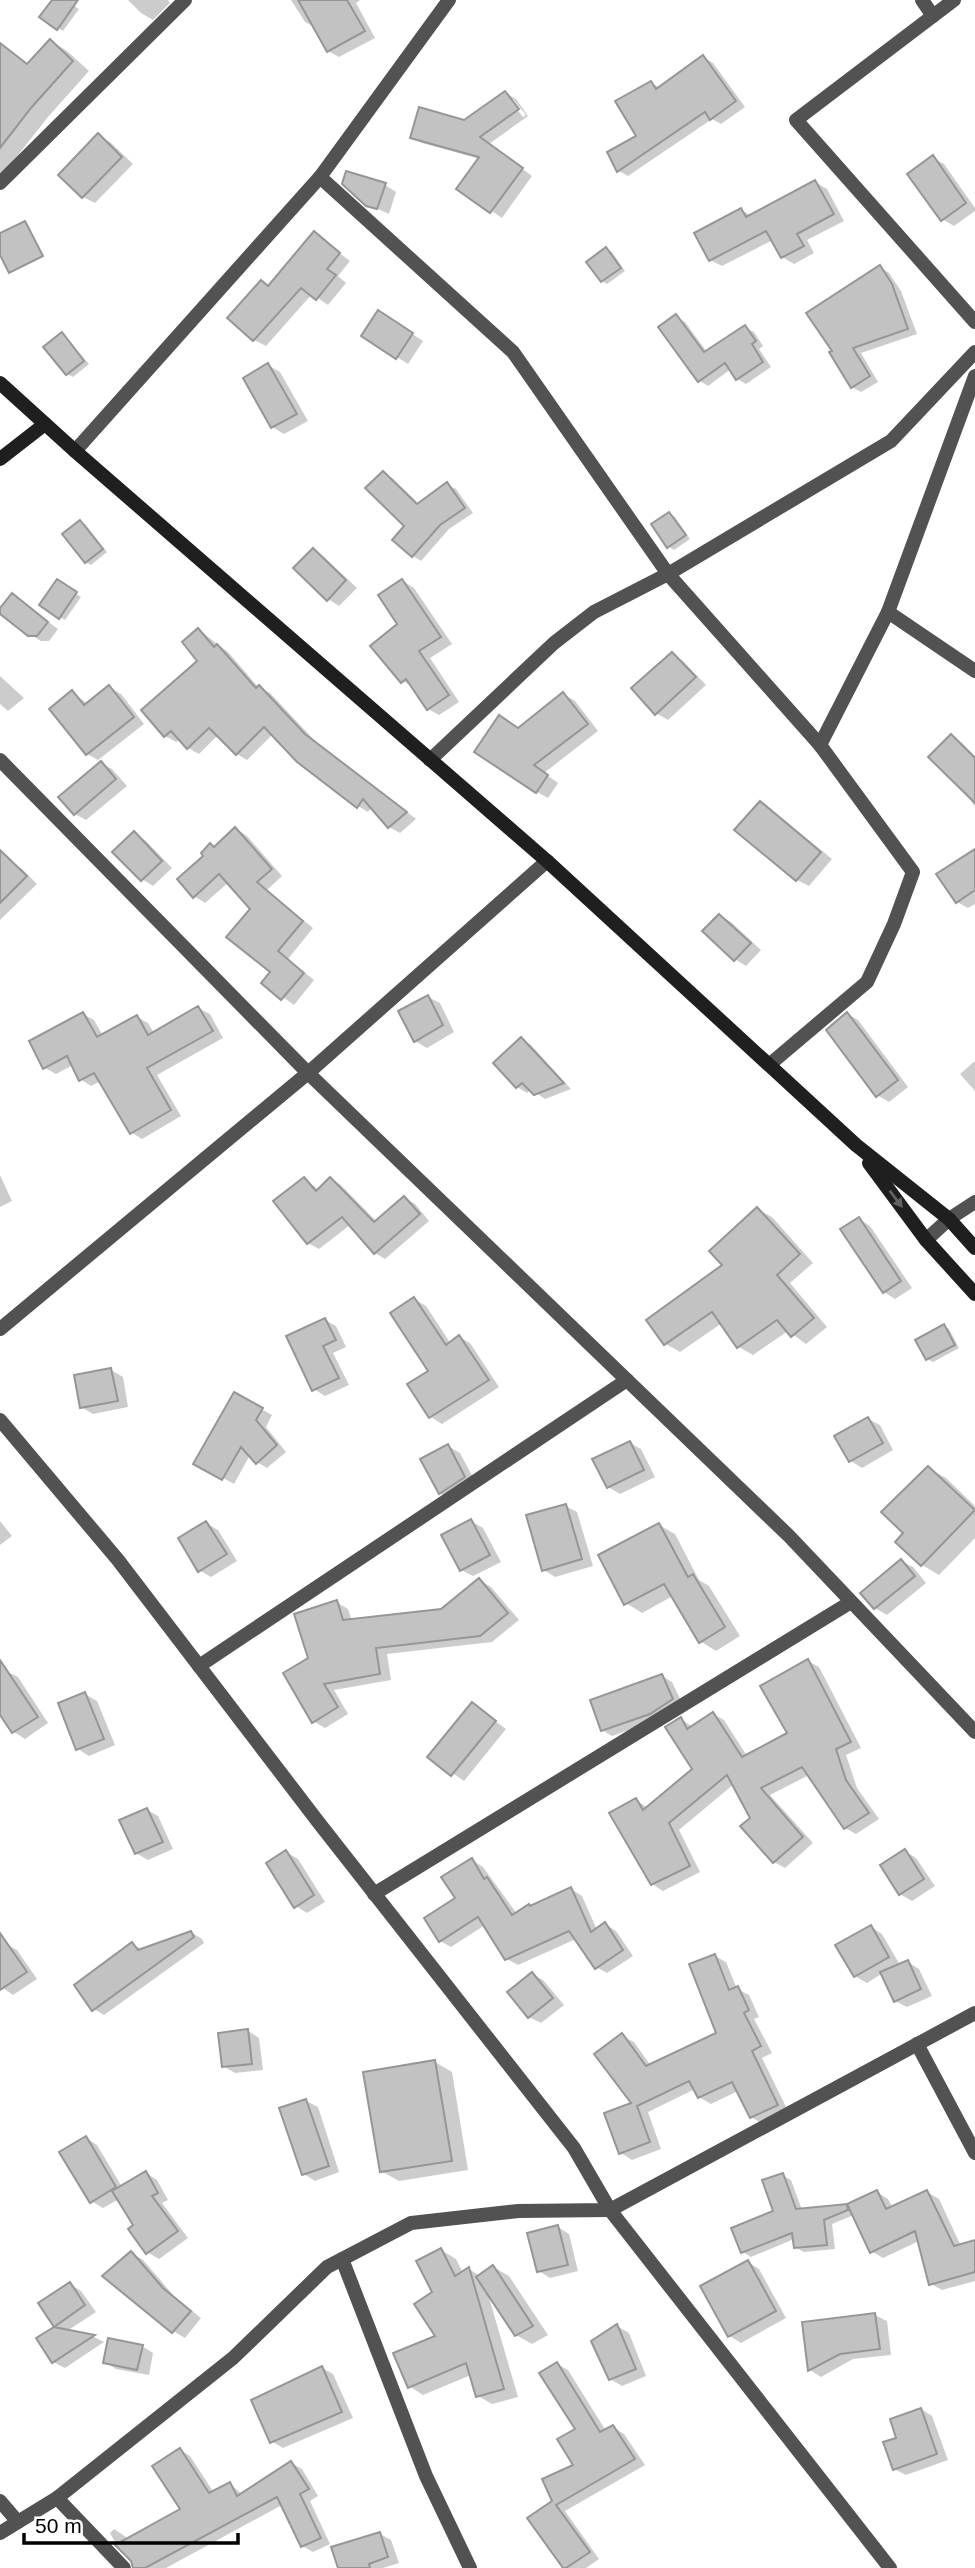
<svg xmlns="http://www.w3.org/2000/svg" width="975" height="2568" font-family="Helvetica,sans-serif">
<rect width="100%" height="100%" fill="#fff"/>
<g fill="#0003" fill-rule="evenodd">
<path d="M54,0H65L79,9L63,31L42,17Z"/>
<path d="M128,0H168L170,3L153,20L141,13Z"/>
<path d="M291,0H360L356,3L375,38L339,57L328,51L315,27L305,22Z"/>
<path d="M51,41L67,51L89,71L48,117L3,174L0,172V50L2,47L29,65Z"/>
<path d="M703,57L713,63L745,107L721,124L712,119L628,176L619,171L638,137L651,83L661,88Z"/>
<path d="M505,93L516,99L528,116L489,144L532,176L502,218L458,188L480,159L422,143L412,137L465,122ZM509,99H513L526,115L523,117Z"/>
<path d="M99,136L110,142L133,164L95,203L83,197L61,175Z"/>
<path d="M933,158L944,164L975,208V211L954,226L942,219Z"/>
<path d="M815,182L827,189L844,221L807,240L814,253L794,264L782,257L773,240L722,266L710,260L741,210L752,216Z"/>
<path d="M385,185L396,192L389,214L367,204Z"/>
<path d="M314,234L350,261L338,276L346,283L328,305L312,294L266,346L254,340L229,318L261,282L270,287Z"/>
<path d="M606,249L612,252L625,271L607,284L602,281Z"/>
<path d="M880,267L889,273L901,291L917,334L861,353L878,382L861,392L852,387L834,351Z"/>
<path d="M676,317L685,322L707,352L745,328L754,332L763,346L759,349L771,367L746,384L737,379L731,369L708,386L700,381Z"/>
<path d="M390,319L423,341L408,364L397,357Z"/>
<path d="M62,335L67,338L89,364L73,377L67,374L46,348Z"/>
<path d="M268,365L280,372L308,421L284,434L272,427Z"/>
<path d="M383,473L392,478L419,504L447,485L456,489L473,513L449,529L421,561L413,556L407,526Z"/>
<path d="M669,514L675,517L690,539L674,550L669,547Z"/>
<path d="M81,522L86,525L107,552L91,565L86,562Z"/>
<path d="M313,550L324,557L357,588L339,606L328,599Z"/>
<path d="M58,581L81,597L65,620L42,605Z"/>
<path d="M403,581L414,588L452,644L430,658L459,702L439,715L428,709L413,687L403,681L399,624Z"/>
<path d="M12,595L58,629L49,641H41L29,634L0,611Z"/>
<path d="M199,630L228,652L259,688L270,693L316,742L416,819L400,833L389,827L372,807L368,812L358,806L273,734L247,760L237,754L218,735L199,754L188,748L180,739L176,742L165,736L199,662Z"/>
<path d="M672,654L683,661L706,685L668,720L656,713Z"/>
<path d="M0,676L24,698L8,711L0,704Z"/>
<path d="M109,687L121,694L144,724L98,760L87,754L72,692L88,704Z"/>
<path d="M563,694L575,701L598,731L544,773L558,783L548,798L537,792L519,729Z"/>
<path d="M951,736L962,743L975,756V807L965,791Z"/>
<path d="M101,763L112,769L127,786L86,820L75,814Z"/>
<path d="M760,803L771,809L832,859L809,886L797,880L737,830Z"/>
<path d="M236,829L247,836L282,876L267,890L313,928L288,959L314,980L294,1005L263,983L272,972L253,909L229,882L205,903L194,896L214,848Z"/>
<path d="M134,834L145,840L172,868L153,886L142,879Z"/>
<path d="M975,851V904L968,908L957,902Z"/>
<path d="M10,862L22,869L37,884L0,920V872Z"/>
<path d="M720,916L731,922L761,950L746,966L735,959Z"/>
<path d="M428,997L440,1003L454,1032L427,1048L415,1041Z"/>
<path d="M198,1008L210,1014L223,1038L157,1075L181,1116L142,1139L131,1132L101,1081L91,1086L80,1079L73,1065L56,1074L45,1068L83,1014L94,1020L103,1036L137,1017L148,1023L154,1033Z"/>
<path d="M847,1014L858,1020L908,1087L889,1102L877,1095Z"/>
<path d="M521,1039L531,1045L571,1089L545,1099L531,1089L527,1093L517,1087Z"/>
<path d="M975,1061V1091L960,1074Z"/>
<path d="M0,1175L12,1201L0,1207Z"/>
<path d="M304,1179L319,1190L331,1179L341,1185L377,1222L404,1198L415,1204L429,1221L385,1259L375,1253L350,1225L319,1249L308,1243Z"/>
<path d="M757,1209L772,1217L813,1263L790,1283L827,1327L806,1344L788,1331L753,1355L739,1347L722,1323L680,1352L666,1344L648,1320L725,1266Z"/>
<path d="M859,1219L870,1226L912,1288L895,1299L884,1292Z"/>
<path d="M414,1299L426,1306L451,1344L459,1337L470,1343L499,1387L442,1424L431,1417L409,1385L430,1371Z"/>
<path d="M325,1320L336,1326L346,1347L333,1353L349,1385L325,1396L314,1389Z"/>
<path d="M944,1326L949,1329L959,1348L933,1362L927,1359Z"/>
<path d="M111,1370L123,1377L128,1407L93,1414L81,1407Z"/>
<path d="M235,1394L272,1415L266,1427L286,1452L267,1468L257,1462L250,1455L234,1484L196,1463Z"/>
<path d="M868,1419L880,1425L893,1450L862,1468L851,1461L837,1436Z"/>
<path d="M630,1443L641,1449L655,1477L620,1494L608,1487Z"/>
<path d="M448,1446L460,1453L476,1483L451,1500L440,1493Z"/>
<path d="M928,1468L946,1478L975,1506V1538L939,1575L922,1565L905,1533Z"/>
<path d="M566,1506L577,1512L593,1566L555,1577L544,1570Z"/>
<path d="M0,1521L12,1536L0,1545Z"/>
<path d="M471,1521L483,1528L501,1562L473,1576L461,1570Z"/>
<path d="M206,1523L218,1530L237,1561L211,1577L199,1570Z"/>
<path d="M659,1525L675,1534L699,1580L709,1586L740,1636L716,1651L700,1641L673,1596L642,1613L626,1603Z"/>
<path d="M901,1561L913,1567L926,1583L887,1615L875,1608L863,1593Z"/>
<path d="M479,1580L491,1587L519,1620L492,1642L387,1654L391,1680L334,1690L348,1714L325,1728L313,1721L311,1659L336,1602L348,1609L352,1621L442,1611Z"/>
<path d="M808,1661L819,1667L861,1748L846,1755L857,1788L879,1819L856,1834L845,1828L809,1775L770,1795L813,1843L785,1868L774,1862L734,1784L679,1830L700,1872L663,1891L652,1884L636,1800L648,1808L695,1769L681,1719L693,1727L713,1714L724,1720L747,1756L789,1734Z"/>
<path d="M6,1671L18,1677L48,1723L25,1739L14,1732L0,1712V1675Z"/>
<path d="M662,1676L672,1682L683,1705L661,1719L612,1736L602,1730Z"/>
<path d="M85,1694L97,1701L115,1745L89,1756L78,1749Z"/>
<path d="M472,1704L506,1729L464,1781L430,1757Z"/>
<path d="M147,1810L158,1816L173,1849L148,1860L136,1853Z"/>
<path d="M905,1851L916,1858L935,1886L912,1901L900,1894Z"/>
<path d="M286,1852L298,1859L325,1902L307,1913L296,1906Z"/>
<path d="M472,1860L483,1867L517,1914L571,1889L582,1896L597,1930L605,1924L616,1931L633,1956L607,1973L596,1967L576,1939L518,1965L507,1959L485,1925L451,1947L440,1941Z"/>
<path d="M871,1927L882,1934L900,1965L908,1962L919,1969L932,1996L907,2007L895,2001L883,1973L867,1983L855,1976Z"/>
<path d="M191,1932L202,1939L204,1943L104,2015L94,2009L132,1944L143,1950Z"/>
<path d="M6,1944L17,1950L37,1979L13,1995L0,1986V1947Z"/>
<path d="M715,1956L726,1962L737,1989L749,1995L759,2017L754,2019L772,2053L762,2058L788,2111L763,2124L751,2117L738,2091L711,2104L699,2097L695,2089L648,2112L661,2149L632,2160L621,2153L634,2104L622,2036L634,2042L651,2066L718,2034Z"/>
<path d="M532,1974L543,1980L564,2005L541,2023L529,2017Z"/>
<path d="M248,2031L259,2038L263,2070L235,2073L223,2066Z"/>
<path d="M435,2062L452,2072L468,2170L399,2181L381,2171Z"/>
<path d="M306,2101L318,2107L339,2172L315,2181L304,2174Z"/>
<path d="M86,2138L97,2145L122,2187L146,2173L157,2180L168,2200L162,2203L188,2238L159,2259L147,2252L119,2199L103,2208L91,2201Z"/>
<path d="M782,2175L791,2180L802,2210L847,2206L877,2192L888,2199L893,2208L927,2192L939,2199L961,2246L975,2242V2281L942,2290L931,2284L919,2241L883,2258L871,2251L854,2215L832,2224L835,2249L804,2252L795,2247L794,2239L751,2257L743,2252L775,2212Z"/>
<path d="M558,2227L569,2234L578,2271L550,2278L539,2271Z"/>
<path d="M441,2250L456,2259L463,2273L469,2269L480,2276L493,2267L509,2276L548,2335L532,2344L516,2335L488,2294L518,2397L492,2404L478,2396L471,2375L423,2395L409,2386L438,2336L434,2292Z"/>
<path d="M131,2253L143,2260L174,2296L201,2318L185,2338L173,2331Z"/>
<path d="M748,2262L759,2269L786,2318L741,2343L730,2336Z"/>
<path d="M70,2284L81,2291L96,2312L67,2331L94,2337L104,2342L65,2368L53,2362L63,2330L55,2325Z"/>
<path d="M875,2315L887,2321L891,2355L853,2359L821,2377L810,2370L804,2323Z"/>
<path d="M617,2326L629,2333L646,2376L622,2386L610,2379Z"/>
<path d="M142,2346L153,2353L149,2375L116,2369L105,2362Z"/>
<path d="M557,2364L568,2370L606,2431L613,2427L624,2434L645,2465L565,2511L599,2559L586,2568H565L554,2502L575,2466L577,2429Z"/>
<path d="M322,2368L333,2374L353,2418L283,2448L271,2441Z"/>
<path d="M921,2409L932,2416L948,2460L906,2475L894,2469L898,2439Z"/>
<path d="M180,2450L190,2456L214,2493L230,2484L242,2494L291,2463L302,2469L318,2496L310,2501L330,2544L313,2552L302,2546L282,2505L166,2568H135L133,2561L115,2542L110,2533L114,2529L129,2539L183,2510Z"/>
<path d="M380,2534L391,2540L399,2563L383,2568H339Z"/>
</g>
<g fill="#c2c2c2" stroke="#969696" stroke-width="2">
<path d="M52,0H78L57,30L39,17Z"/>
<path d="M298,0H347L365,31L327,52Z"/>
<path d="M50,39L73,61L31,108L0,148V43L27,64Z"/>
<path d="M703,55L736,101L710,120L705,112L617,172L607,152L636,136L615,101L651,81L656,89Z"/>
<path d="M505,91L519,109L480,137L523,168L490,213L456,189L479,157L410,138L419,107L464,120Z"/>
<path d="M98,133L122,157L82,198L58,175Z"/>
<path d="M933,155L966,203L941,221L907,174Z"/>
<path d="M346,171L386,183L377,209L366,206L342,184Z"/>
<path d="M815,180L834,214L797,234L804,246L781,258L766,231L709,261L694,233L741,208L746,217Z"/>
<path d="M25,221L43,256L9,273L0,255V233Z"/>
<path d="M314,231L340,253L327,269L336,275L316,300L301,288L253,341L227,318L261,280L268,286Z"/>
<path d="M606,247L621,268L601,282L586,262Z"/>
<path d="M880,265L892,284L908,329L853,348L870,376L851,388L829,352L832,351L806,313Z"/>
<path d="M378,310L413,333L396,359L361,336Z"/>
<path d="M676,314L704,352L745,325L756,341L752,344L763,362L736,380L725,363L698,382L658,327Z"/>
<path d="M62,332L84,361L66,375L43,347Z"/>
<path d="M268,363L297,414L271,428L243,378Z"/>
<path d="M383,471L417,504L447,482L465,508L440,525L412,557L392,540L404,526L365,488Z"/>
<path d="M669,512L686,535L667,548L651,524Z"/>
<path d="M80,520L103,549L85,563L62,534Z"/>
<path d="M313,548L346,580L327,601L293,568Z"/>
<path d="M57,579L77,592L59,619L39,605Z"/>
<path d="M402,579L441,637L419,651L449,695L427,710L406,679L401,683L370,646L397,624L378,595Z"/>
<path d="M12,593L48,622L37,636H28L0,614V608Z"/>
<path d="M198,628L214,647L217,644L256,688L259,685L305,734L407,812L388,828L363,799L357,808L297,762L264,727L236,755L209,728L187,749L171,731L164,737L141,710L197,661L182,642Z"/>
<path d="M672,652L696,677L655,715L631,688Z"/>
<path d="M109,685L134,717L86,755L49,709L72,690L84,705Z"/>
<path d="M563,692L588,724L534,765L548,775L536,793L474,752L499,715L518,728Z"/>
<path d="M951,734L975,758V803L928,757Z"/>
<path d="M101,761L116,779L74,815L58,797Z"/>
<path d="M760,801L821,852L796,881L734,830Z"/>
<path d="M235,827L272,869L257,882L303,921L278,951L304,973L281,1000L261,983L270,972L226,937L250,909L219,874L193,898L177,879L203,856L201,853L210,843L214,847Z"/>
<path d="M134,831L162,861L141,881L112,852Z"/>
<path d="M975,849V890L956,903L936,874Z"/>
<path d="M0,850L27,876L0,903Z"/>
<path d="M719,914L751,943L734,961L702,931Z"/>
<path d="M428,995L443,1025L414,1042L398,1011Z"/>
<path d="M198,1006L213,1031L147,1068L171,1110L130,1134L94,1073L79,1081L67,1056L43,1069L29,1041L83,1012L97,1037L137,1015L148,1035Z"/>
<path d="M847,1012L898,1080L876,1097L826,1030Z"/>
<path d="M521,1037L564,1083L534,1095L522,1083L516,1088L493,1063Z"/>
<path d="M304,1177L316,1191L330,1177L374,1222L404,1196L420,1214L374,1254L342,1217L307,1244L273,1201Z"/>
<path d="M757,1207L800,1254L777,1275L814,1318L791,1337L777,1320L737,1348L712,1312L664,1345L646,1320L722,1265L709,1251Z"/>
<path d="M859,1217L901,1281L883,1293L840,1229Z"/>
<path d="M414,1297L446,1345L459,1335L489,1380L429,1418L407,1384L428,1371L390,1313Z"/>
<path d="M325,1318L336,1340L323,1346L339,1378L312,1391L286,1336Z"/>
<path d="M944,1324L955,1345L926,1360L915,1340Z"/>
<path d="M111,1368L118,1401L80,1408L74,1375Z"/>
<path d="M234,1392L263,1408L256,1420L277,1445L256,1464L241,1447L222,1480L193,1464Z"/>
<path d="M868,1417L883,1443L849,1462L834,1436Z"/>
<path d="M630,1441L644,1470L607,1488L592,1459Z"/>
<path d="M448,1444L465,1477L439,1494L420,1459Z"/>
<path d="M928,1466L975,1510L921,1566L895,1542L903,1533L881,1512Z"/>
<path d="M566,1504L582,1559L542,1571L526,1515Z"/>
<path d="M471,1519L490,1555L460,1571L441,1535Z"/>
<path d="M206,1521L227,1554L198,1572L178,1538Z"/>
<path d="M659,1523L688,1577L693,1574L725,1627L699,1643L664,1584L624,1605L598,1555Z"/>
<path d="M901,1559L915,1576L874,1609L860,1593Z"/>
<path d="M479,1578L508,1613L480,1636L376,1648L380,1674L324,1684L338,1707L312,1723L283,1673L308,1658L294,1614L337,1600L343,1620L441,1609Z"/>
<path d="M808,1659L851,1742L836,1749L846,1780L869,1813L844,1829L802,1767L761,1788L803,1837L773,1863L740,1826L750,1818L727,1775L669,1823L690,1866L651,1885L609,1813L636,1798L643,1810L692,1769L665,1727L681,1717L687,1729L713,1712L742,1757L787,1733L760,1686Z"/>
<path d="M0,1660L38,1717L12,1733L0,1715Z"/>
<path d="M662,1674L673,1699L650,1714L601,1731L590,1700Z"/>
<path d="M85,1692L104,1739L76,1750L58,1703Z"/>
<path d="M472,1702L496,1721L451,1776L427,1757Z"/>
<path d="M147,1808L163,1842L135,1854L119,1820Z"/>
<path d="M905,1849L924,1879L899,1895L880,1865Z"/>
<path d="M286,1850L314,1895L294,1908L266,1863Z"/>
<path d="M472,1858L484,1879L487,1877L512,1915L529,1904L530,1906L571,1887L591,1932L605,1922L623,1950L595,1969L569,1931L505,1960L478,1917L439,1942L424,1918L455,1898L441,1877Z"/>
<path d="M871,1925L889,1957L854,1977L835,1945Z"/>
<path d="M191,1931L194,1937L92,2011L74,1985L132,1942L138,1950Z"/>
<path d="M0,1933L27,1972L0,1990Z"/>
<path d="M715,1954L729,1990L738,1986L749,2010L744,2013L761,2046L752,2051L778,2105L750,2118L732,2082L698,2098L689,2081L637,2106L650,2142L619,2154L604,2113L631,2103L594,2054L622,2033L646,2066L716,2033L689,1964Z"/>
<path d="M908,1960L921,1989L894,2002L880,1972Z"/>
<path d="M532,1972L553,1998L528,2018L507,1992Z"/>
<path d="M248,2029L252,2064L222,2067L218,2033Z"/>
<path d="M435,2060L452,2161L380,2172L363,2072Z"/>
<path d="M306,2099L329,2166L302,2175L279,2108Z"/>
<path d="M86,2136L116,2187L90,2203L59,2152Z"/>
<path d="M146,2171L158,2193L152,2196L178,2231L146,2254L128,2229L133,2225L112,2191Z"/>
<path d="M783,2173L796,2209L847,2204L848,2210L824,2220L827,2245L794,2248L792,2233L741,2253L731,2228L773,2211L762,2180Z"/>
<path d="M877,2190L886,2209L927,2190L954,2246L975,2240V2272L929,2285L915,2231L870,2253L847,2204Z"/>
<path d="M558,2225L568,2265L537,2272L527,2233Z"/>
<path d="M441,2248L455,2276L469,2267L504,2389L476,2397L466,2363L408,2388L393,2353L435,2336L414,2304L432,2292L416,2261Z"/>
<path d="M131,2251L163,2288L191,2311L172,2333L102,2276Z"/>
<path d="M748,2260L776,2311L728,2337L700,2286Z"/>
<path d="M493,2265L533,2326L515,2336L476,2277Z"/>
<path d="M70,2282L85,2305L54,2327L38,2303Z"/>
<path d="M875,2313L880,2349L840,2354L808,2371L802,2322Z"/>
<path d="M617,2324L636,2369L609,2380L591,2341Z"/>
<path d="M54,2327L95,2335L52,2363L36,2338Z"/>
<path d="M108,2338L143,2345L137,2370L103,2363Z"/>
<path d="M557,2362L600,2432L613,2425L635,2459L556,2505L590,2552L566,2568H563L527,2518L552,2501L542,2479L573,2465L557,2439L575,2429L539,2373Z"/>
<path d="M322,2366L342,2412L270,2443L251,2400Z"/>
<path d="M921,2408L937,2454L893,2470L883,2442L896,2438L890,2419Z"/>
<path d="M180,2448L209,2493L230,2482L237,2496L291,2461L309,2489L300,2494L321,2538L301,2547L277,2497L145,2568H133L131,2561L115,2545L180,2509L152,2466Z"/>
<path d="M380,2532L388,2557L369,2564L370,2568H338L331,2547Z"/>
</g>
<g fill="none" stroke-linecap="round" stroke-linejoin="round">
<g stroke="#525252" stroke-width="14">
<path d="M922,0L933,16"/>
<path d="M954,0L796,120L975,322"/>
<path d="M320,177L513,352L668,574L820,745L913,872L894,924L867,982L769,1065"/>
<path d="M0,183L185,0"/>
<path d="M75,451L320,177L449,0"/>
<path d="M888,612L975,671"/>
<path d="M820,745L888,612L975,376"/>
<path d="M0,760L308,1073L789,1536L975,1732"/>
<path d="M430,760L554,643L594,612L668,574L891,441L975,352"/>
<path d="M926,1240L949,1219L975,1202"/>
<path d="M0,1329L308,1073L547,861"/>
<path d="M0,1420L118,1560L319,1823L574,2148L610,2210L890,2568"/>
<path d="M199,1666L627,1380"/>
<path d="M374,1894L851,1602"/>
<path d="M917,2044L975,2153"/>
<path d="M342,2259L426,2476L470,2568"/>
<path d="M57,2498L124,2568"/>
<path d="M0,2501L18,2522"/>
<path d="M0,2533L57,2498L233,2358L327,2267L411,2223L518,2211L610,2210L975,2013"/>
</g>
<g stroke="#1f1f1f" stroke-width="14">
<path d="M0,383L75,451L547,861L856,1145L949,1219L975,1248"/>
<path d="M0,459L45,424"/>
<path d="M869,1163L926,1240L975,1294"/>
</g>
</g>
<defs><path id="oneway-solid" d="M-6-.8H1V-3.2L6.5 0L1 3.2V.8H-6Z" transform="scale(1.75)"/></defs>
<use fill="#626262" href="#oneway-solid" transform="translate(896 1199) rotate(53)"/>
<path d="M24 2533v10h214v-10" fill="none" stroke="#000000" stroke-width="3.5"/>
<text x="35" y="2533" font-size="21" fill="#000000" stroke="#ffffff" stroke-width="5" paint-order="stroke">50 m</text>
</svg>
